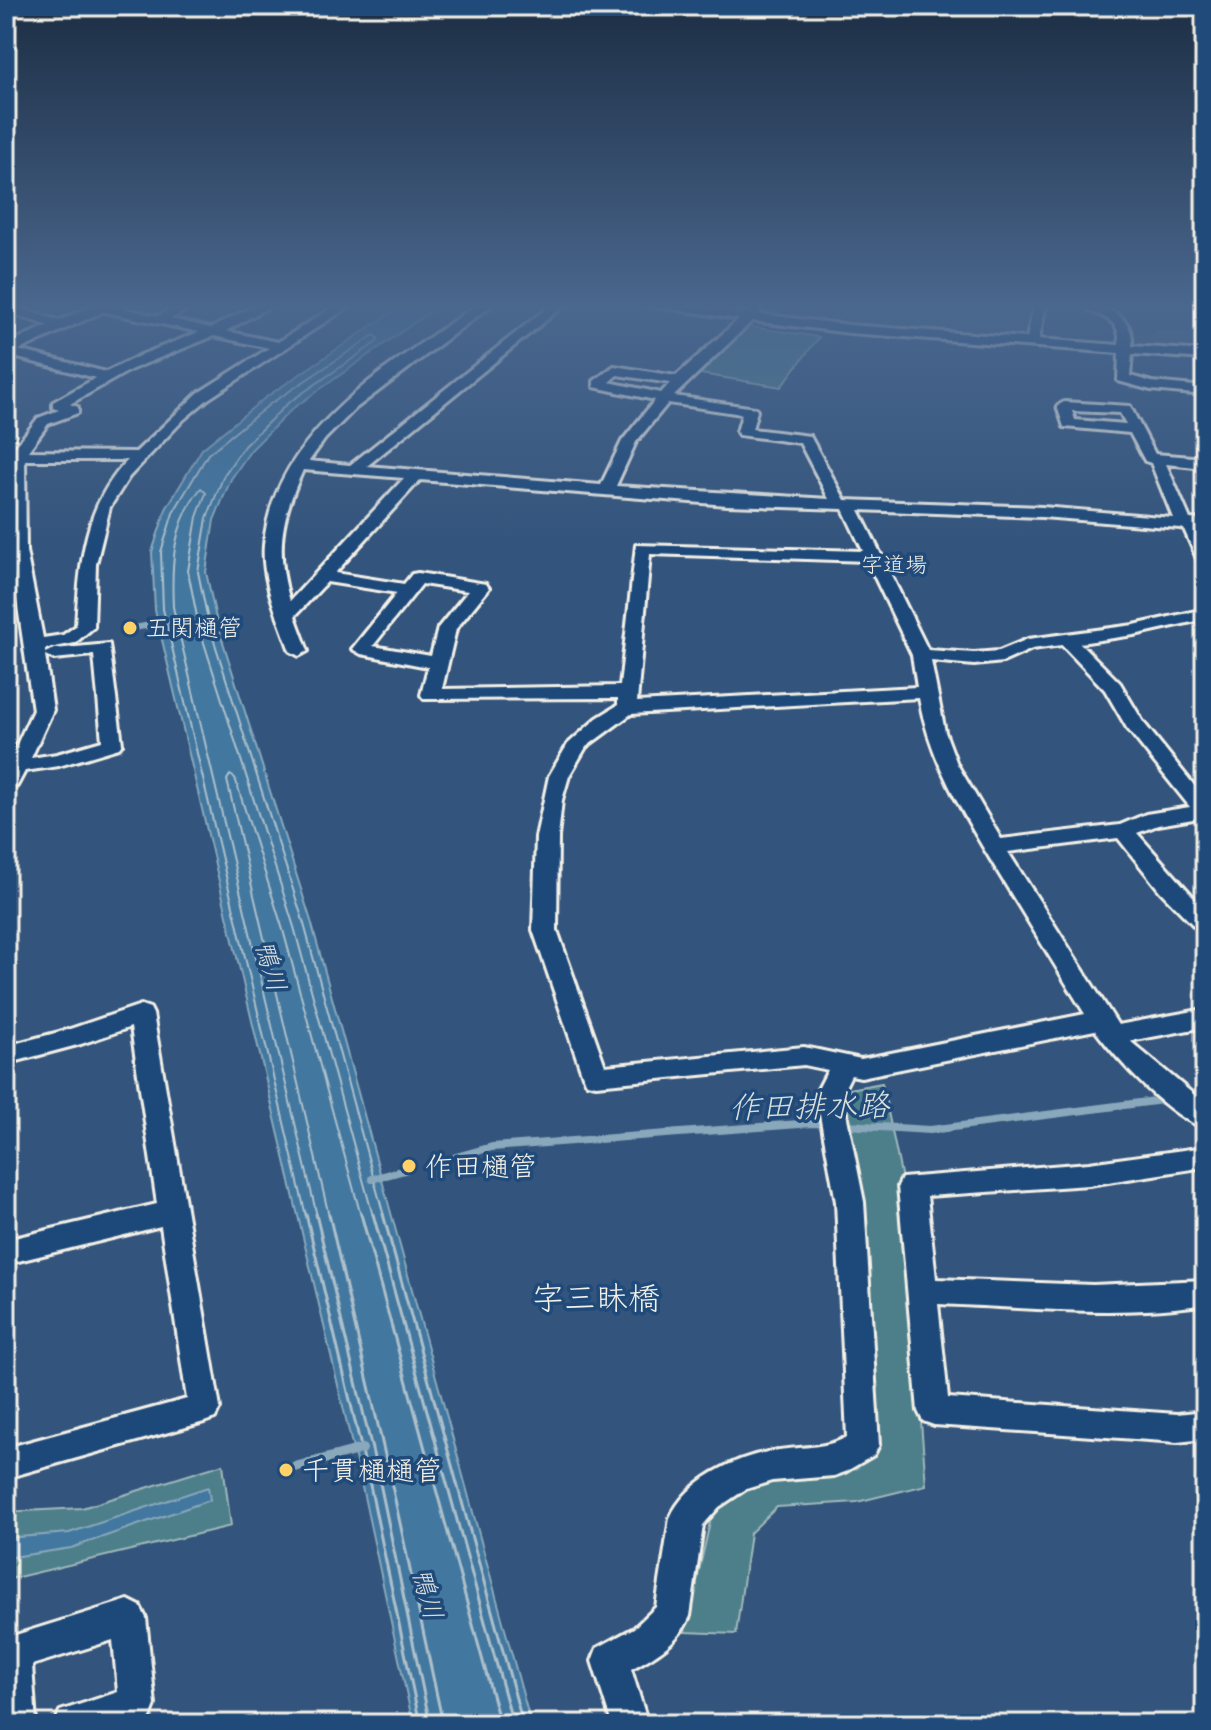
<svg xmlns="http://www.w3.org/2000/svg" width="1211" height="1730" font-family="'Patrick Hand','Klee One',sans-serif">
<rect width="100%" height="100%" fill="#33547c"/>
<filter id="ink" filterUnits="userSpaceOnUse"><feTurbulence type="fractalNoise" baseFrequency=".0125" numOctaves="2"/><feDisplacementMap in="SourceGraphic" scale="16" xChannelSelector="R" yChannelSelector="G"/><feConvolveMatrix kernelMatrix="1 2 1 2 8 2 1 2 1" color-interpolation-filters="sRGB"/></filter>
<g filter="url(#ink)">
<g fill="#455e80">
<path d="M773,304H1032L1025,337L849,324L765,312Z"/>
<path d="M1154,330L1201,334L1204,350L1131,344V334L1154,335Z"/>
</g>
<g fill="#4d7f8b" stroke="#a0b8ba" stroke-width="2">
<path d="M743,326L819,337L781,387L695,373Z"/>
<path d="M882,1083L902,1179L926,1485L857,1502L777,1507L750,1533L736,1634L685,1632L711,1518L727,1494L878,1443L867,1240L843,1103L850,1089Z"/>
<path d="M223,1464L231,1526L6,1580V1512L82,1508Z"/>
</g>
<g fill="#42779f" stroke="#89a8bc" stroke-width="2">
<path d="M404,304H441L292,409L251,450L231,479L214,520L206,572L217,623L311,921L531,1724H413L362,1487L155,610L152,552L166,509L202,449L266,397Z"/>
<path d="M208,1487L210,1500L71,1548L6,1558V1538L69,1533Z"/>
</g>
<g fill="none" stroke-linecap="round" stroke-linejoin="round">
<g stroke="#adc0cb" stroke-width="2">
<path d="M306,1216L163,609L161,552L173,513L208,454L270,404L374,335L378,338L377,342L288,403L244,446L224,475L207,518L198,572L209,625L304,924L384,1216"/>
<path d="M317,1216L173,607C171,562 173,524 201,488L206,493L197,517L188,571L199,627L294,927L373,1216"/>
<path d="M329,1216L227,780L230,775L235,778L283,930L361,1216"/>
</g>
<g stroke="#adc0cb" stroke-width="3">
<path d="M306,1214L370,1485L420,1724"/>
<path d="M316,1214L380,1483L430,1724"/>
<path d="M329,1214L391,1481L443,1724"/>
<path d="M361,1214L500,1724"/>
<path d="M373,1214L513,1724"/>
<path d="M383,1214L523,1724"/>
</g>
<path stroke="#89a8bc" stroke-width="6" d="M134,628L167,622"/>
<g stroke="#89a8bc" stroke-width="8">
<path d="M456,1157L492,1147L813,1123L930,1130L1163,1100"/>
<path d="M372,1179L405,1170"/>
</g>
<path stroke="#89a8bc" stroke-width="10" d="M291,1468L362,1449"/>
<defs>
<g id="minor">
<path d="M6,304L67,323L69,326L63,330L6,312Z"/>
<path d="M105,304L157,316L181,304H196L171,319L211,328L258,304H274L226,331L278,342L338,304H353L208,399L183,420L129,477L110,507L96,564L94,627L75,643L45,649V653L54,649L109,644L122,744L119,748L59,766L25,771L17,786L6,789L7,766L33,710L10,551V459L6,458V450H13L38,418L59,410L53,408V402L96,378L6,355V347L106,372L143,354L199,332L100,311V305ZM214,336L269,348L198,393L136,452L28,451L48,424L78,413V407L70,404L132,369ZM25,460H128C83,506 80,565 76,626L63,635L43,638L26,551ZM45,655L54,659L94,655L102,741L57,754L31,758L53,710Z"/>
<path d="M478,304H493L356,408L325,439L309,461L350,465L552,304H566L367,466L601,485L622,441L655,400L594,387V381L614,366L676,376L739,319L638,304H678L746,313L755,307L761,311L759,314L850,325L1027,338L1034,304H1046L1039,339L1119,345C1122,316 1098,318 1079,304C1105,304 1135,316 1132,346L1205,351V359L1132,354L1130,376L1152,382L1205,387V395L1151,390L1118,381L1119,353L850,333L752,321L674,396L755,408L757,411L752,429L810,436L845,500L1042,507L1173,518L1151,463L1145,461L1130,433L1064,427L1057,406L1064,402L1130,406L1155,454L1205,458V468L1166,464L1190,519L1205,520V530L1200,529L1205,540V564L1199,563L1184,529L1180,528L1042,517L859,510L928,650L974,653L999,651L1028,639L1134,625L1205,609V619L1134,635L1080,643L1120,683L1143,722L1205,799V817L1158,825L1137,833L1205,910V932L1197,929L1160,891L1118,838L1008,852L1118,1025L1205,1009V1027L1130,1041L1205,1104V1128C1169,1117 1117,1060 1095,1030L861,1077L851,1075L842,1093L864,1202L879,1445L874,1455L845,1472L834,1476L772,1481L746,1489L719,1507L703,1525L690,1616C679,1642 655,1656 631,1669L648,1724H612L592,1661L597,1648L634,1628L656,1607L670,1518C687,1480 733,1458 773,1451C799,1446 823,1450 847,1437L836,1202L816,1093L828,1070L804,1065L596,1085L587,1083L583,1076L533,930L536,837L549,776L568,744L597,718L618,705V698L424,699L421,695L428,667L361,654L352,649L397,593L327,582L295,616L308,651L299,656L290,651C279,618 261,581 264,545C273,431 393,364 478,304ZM617,375L670,383L661,393L609,382ZM668,403L742,414L737,432L739,435L800,443L829,499L616,486L636,442ZM1072,411L1120,413L1126,424L1075,420ZM303,470L404,478L290,601C275,550 281,518 303,470ZM420,480L727,505L843,509L863,551L636,545L620,686L442,689L456,629L489,588L486,584L418,573L412,574L404,584L335,573ZM650,554L867,561L912,655L917,687L637,702ZM422,584L468,591L438,628L431,656L373,646ZM1062,645L1105,690L1127,728L1190,807L1146,814L1120,825L1001,839L957,764L945,732L931,661L974,665L1003,662L1032,649ZM919,698C931,764 967,820 1001,877C1029,923 1057,969 1085,1014L861,1059L804,1047L605,1066L557,930L558,837L562,800L569,776L586,747L631,714Z"/>
<path d="M141,1005L150,1008L153,1014L220,1408L215,1418L204,1422L6,1478V1448L187,1399L161,1226L6,1264V1240L157,1204L131,1027L81,1044L6,1064V1046L67,1030Z"/>
<path d="M1205,1147V1167L1089,1185L927,1196L936,1279L1093,1285L1205,1280V1304C1123,1318 1022,1307 938,1304L948,1398L1177,1414L1205,1411V1439L1177,1442L934,1425L923,1421L918,1411L898,1186L902,1178L1089,1163Z"/>
<path d="M128,1600L140,1606L146,1618L155,1705L150,1718L135,1724H55L60,1711L118,1692L113,1640L32,1665L36,1724H6V1638Z"/>
</g>
<path id="major" d="M97,304H120L6,356V344Z"/>
</defs>
<use href="#minor" stroke="#f4f1e8" stroke-width="6"/>
<use href="#major" stroke="#f4f1e8" stroke-width="6"/>
<use href="#minor" fill="#1f4a7a" fill-rule="evenodd"/>
<use href="#major" fill="#1f4a7a" fill-rule="evenodd"/>
</g>
</g>
<linearGradient id="sky" x2="0" y2="1"><stop stop-color="#1c2e44"/><stop offset="0.56" stop-color="#4a678e"/><stop offset="1" stop-color="#4a678e" stop-opacity="0"/></linearGradient>
<rect width="1211" height="547" fill="url(#sky)"/>
<g fill="#ffd166" stroke="#1f4a7a" stroke-width="3">
<circle cx="130" cy="628" r="8"/>
<circle cx="409" cy="1166" r="8"/>
<circle cx="286" cy="1470" r="8"/>
</g>
<g text-anchor="middle" stroke-width="7" stroke-linejoin="round" paint-order="stroke">
<g font-size="22" fill="#f4f1e8" stroke="#1f4a7a">
<text x="894" y="572">字道場</text>
</g>
<g font-size="24" fill="#f4f1e8" stroke="#1f4a7a" text-anchor="start">
<text x="146" y="636">五関樋管</text>
</g>
<g font-size="26" font-style="italic" fill="#d9dfdd" stroke="#1f4a7a">
<text transform="translate(271 966) rotate(74)" y="9">鴨川</text>
<text transform="translate(428 1594) rotate(75)" y="9">鴨川</text>
</g>
<g font-size="28" fill="#f4f1e8" stroke="#1f4a7a" text-anchor="start">
<text x="425" y="1176">作田樋管</text>
<text x="302" y="1480">千貫樋樋管</text>
</g>
<g font-size="32" font-style="italic" fill="#d9dfdd" stroke="#1f4a7a">
<text transform="translate(809 1106) rotate(-1)" y="11">作田排水路</text>
</g>
<g font-size="32" fill="#f4f1e8" stroke="#1f4a7a">
<text x="596" y="1309">字三眛橋</text>
</g>
</g>
<rect width="1211" height="1730" fill="none" stroke="#1f4a7a" stroke-width="32"/>
<rect x="16" y="16" width="1179" height="1698" fill="none" stroke="#f4f1e8" stroke-width="3" filter="url(#ink)"/>
</svg>
